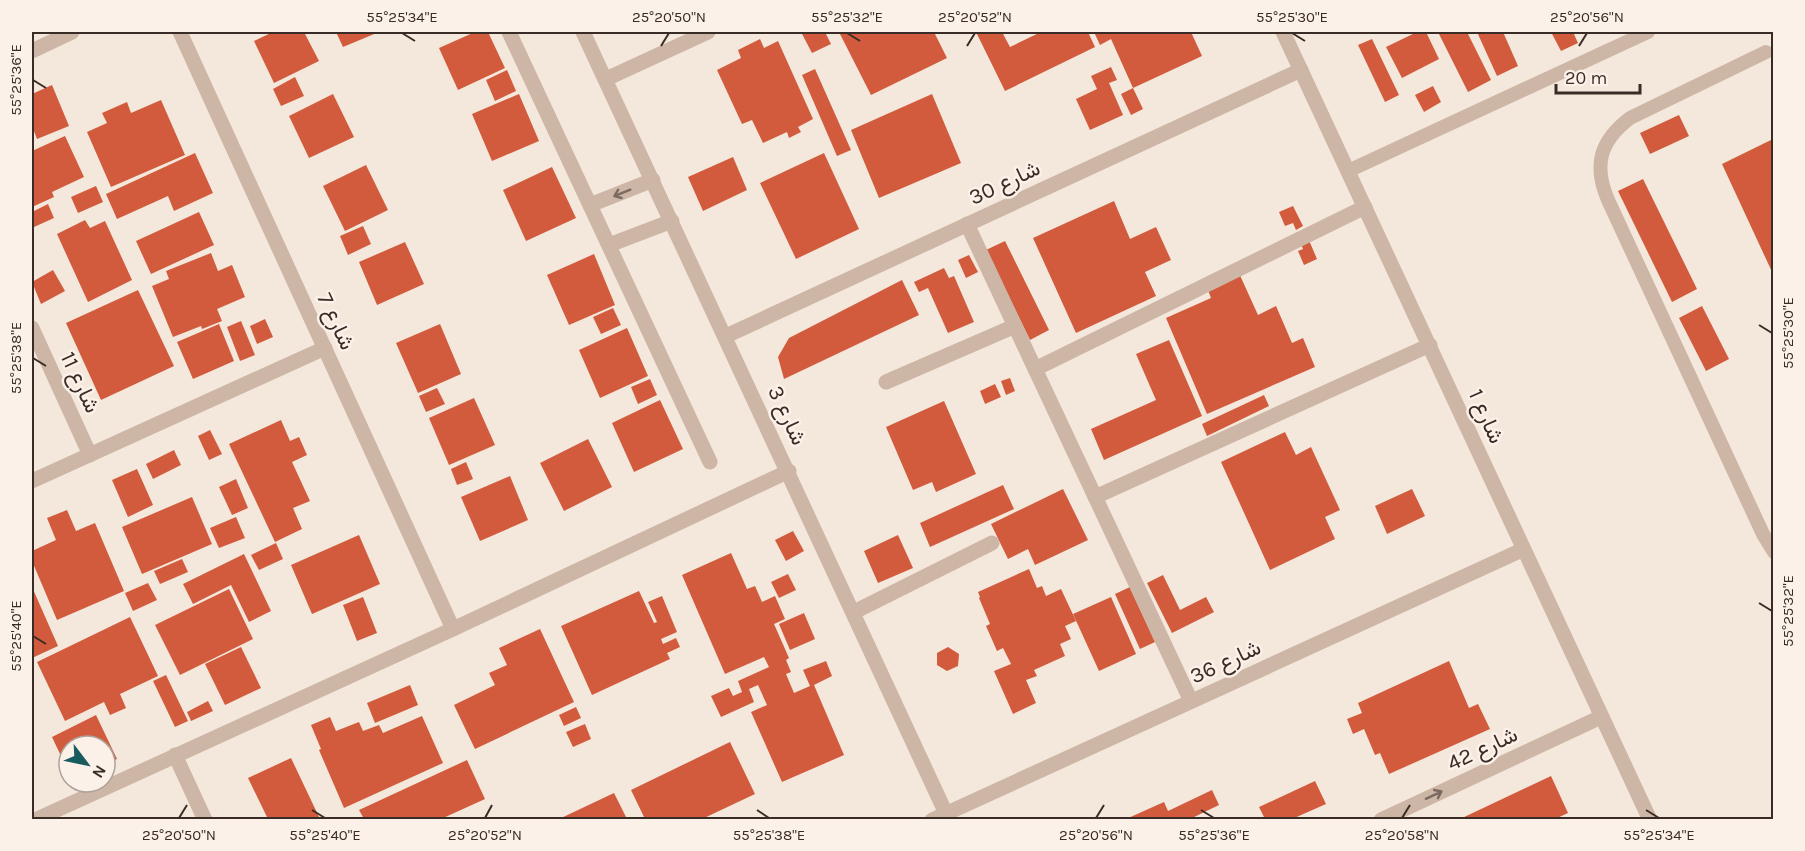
<svg xmlns="http://www.w3.org/2000/svg" width="1805" height="851" font-family="Karla,Vazirmatn,sans-serif">
<rect width="100%" height="100%" fill="#f4e7db"/>
<g fill="#d15b3c">
<path d="M273,32H304L319,61L274,83L254,41Z"/>
<path d="M336,32H379L343,47Z"/>
<path d="M475,32H488L505,68L458,90L439,48Z"/>
<path d="M801,32H825L831,44L812,53Z"/>
<path d="M839,32H934L947,58L871,95Z"/>
<path d="M976,32H1002L1010,47L1041,32H1088L1095,47L1005,91Z"/>
<path d="M1094,32H1191L1202,56L1133,88L1143,109L1131,115L1121,94L1133,88L1111,39L1100,45Z"/>
<path d="M1417,32H1426L1439,59L1402,78L1386,47Z"/>
<path d="M1438,32H1467L1491,80L1468,92Z"/>
<path d="M1477,32H1503L1518,66L1497,76Z"/>
<path d="M1551,32H1573L1578,43L1561,51Z"/>
<path d="M760,39L764,48L778,41L813,119L798,127L801,132L789,138L787,132L763,143L752,120L742,124L717,70L741,58L738,50Z"/>
<path d="M1372,39L1399,95L1385,102L1358,45Z"/>
<path d="M1111,67L1117,80L1109,83L1123,115L1090,130L1076,99L1097,89L1091,76Z"/>
<path d="M815,69L851,150L837,156L802,75Z"/>
<path d="M507,70L516,91L495,101L486,80Z"/>
<path d="M295,77L304,96L281,106L273,89Z"/>
<path d="M52,85L69,126L37,139L32,126V94Z"/>
<path d="M1433,86L1441,102L1424,112L1415,95Z"/>
<path d="M333,94L354,137L309,158L289,116Z"/>
<path d="M519,94L539,141L492,161L472,114Z"/>
<path d="M932,94L961,163L879,198L851,130Z"/>
<path d="M161,100L185,155L111,187L87,132L107,123L102,113L127,102L131,113Z"/>
<path d="M1679,115L1689,136L1650,154L1640,133Z"/>
<path d="M65,136L84,177L52,192L54,197L32,207V151Z"/>
<path d="M1773,139V274L1722,164Z"/>
<path d="M195,153L213,193L174,211L168,196L117,219L106,194Z"/>
<path d="M824,153L859,229L796,259L760,183Z"/>
<path d="M733,157L747,190L703,211L688,177Z"/>
<path d="M366,165L388,210L345,231L323,186Z"/>
<path d="M552,167L576,218L526,241L503,190Z"/>
<path d="M1643,179L1697,289L1672,302L1618,191Z"/>
<path d="M96,186L103,202L78,213L71,197Z"/>
<path d="M1114,201L1130,239L1156,227L1171,260L1145,272L1156,296L1076,333L1033,238Z"/>
<path d="M48,204L54,218L34,227L32,222V212Z"/>
<path d="M1293,206L1303,226L1296,230L1293,223L1285,226L1279,212Z"/>
<path d="M199,212L214,245L151,274L136,241Z"/>
<path d="M85,220L90,228L105,221L132,280L88,302L57,234Z"/>
<path d="M363,226L371,244L348,255L340,236Z"/>
<path d="M1308,238L1317,259L1304,265L1298,251L1303,249L1300,242Z"/>
<path d="M1005,241L1049,330L1030,340L986,250Z"/>
<path d="M405,242L424,284L377,305L359,262Z"/>
<path d="M211,253L218,271L232,265L245,297L217,309L222,321L202,329L201,326L173,337L152,286L169,279L166,271Z"/>
<path d="M594,254L615,305L569,325L547,275Z"/>
<path d="M969,255L978,272L966,278L958,260Z"/>
<path d="M944,268L949,278L954,276L974,322L948,333L928,288L919,292L914,282Z"/>
<path d="M53,270L65,291L41,304L32,282Z"/>
<path d="M1238,271L1258,315L1276,306L1292,343L1303,338L1315,367L1207,414L1166,318L1211,298L1206,285Z"/>
<path d="M902,280L919,315L784,379L778,357L789,338Z"/>
<path d="M138,290L174,366L101,400L66,323Z"/>
<path d="M1702,306L1729,359L1706,371L1679,318Z"/>
<path d="M613,308L621,325L601,334L593,317Z"/>
<path d="M265,319L273,337L257,344L250,326Z"/>
<path d="M241,321L255,355L240,361L227,327Z"/>
<path d="M219,324L234,361L193,379L177,342Z"/>
<path d="M440,324L461,374L418,393L396,343Z"/>
<path d="M627,328L648,376L600,398L579,350Z"/>
<path d="M1169,340L1202,416L1104,460L1091,429L1156,400L1136,354Z"/>
<path d="M1010,378L1015,391L1006,395L1001,381Z"/>
<path d="M650,379L657,395L638,404L631,387Z"/>
<path d="M995,384L1001,397L985,404L980,391Z"/>
<path d="M437,388L445,404L426,412L419,396Z"/>
<path d="M1264,395L1269,406L1207,436L1202,424Z"/>
<path d="M474,398L495,445L449,465L429,418Z"/>
<path d="M660,400L683,449L634,472L612,423Z"/>
<path d="M944,401L976,474L936,492L932,482L913,490L886,427Z"/>
<path d="M281,420L290,441L299,437L307,455L292,462L310,501L293,508L302,529L275,542L229,444Z"/>
<path d="M210,430L222,454L209,460L198,436Z"/>
<path d="M1285,432L1296,455L1311,447L1340,510L1325,517L1335,539L1270,570L1221,462Z"/>
<path d="M588,439L612,487L564,511L540,463Z"/>
<path d="M174,450L181,465L153,479L146,464Z"/>
<path d="M466,462L473,479L457,485L451,469Z"/>
<path d="M137,469L153,505L128,517L112,480Z"/>
<path d="M510,476L528,520L480,541L461,497Z"/>
<path d="M236,479L248,508L232,515L219,487Z"/>
<path d="M1003,485L1014,509L930,547L920,523Z"/>
<path d="M1063,489L1088,540L1035,565L1028,549L1008,559L991,524Z"/>
<path d="M1412,489L1425,516L1387,534L1375,506Z"/>
<path d="M192,497L212,544L142,574L122,527Z"/>
<path d="M67,510L76,531L95,523L124,591L57,620L32,561V551L56,540L47,518Z"/>
<path d="M236,517L245,538L219,548L210,528Z"/>
<path d="M793,531L804,551L786,561L775,540Z"/>
<path d="M359,535L380,584L312,614L291,565Z"/>
<path d="M898,535L913,568L878,583L864,551Z"/>
<path d="M276,543L283,559L259,570L251,555Z"/>
<path d="M731,553L747,589L755,586L762,602L775,596L785,619L774,624L789,658L786,660L791,672L786,674L794,693L810,686L803,670L826,661L832,676L814,685L844,755L782,782L751,712L767,705L758,685L749,689L754,702L721,717L711,696L729,688L733,696L742,692L738,681L769,667L764,657L725,674L682,575Z"/>
<path d="M244,554L271,611L249,622L231,585L193,604L183,584Z"/>
<path d="M182,559L188,572L160,584L154,571Z"/>
<path d="M1029,569L1037,588L1042,586L1046,596L1061,589L1076,621L1065,626L1071,639L1060,644L1065,656L1034,670L1037,676L1026,680L1036,703L1013,714L994,671L1011,664L1003,648L997,651L986,626L990,624L979,598L980,597L978,592Z"/>
<path d="M788,574L796,590L779,598L771,582Z"/>
<path d="M1163,575L1180,610L1206,597L1214,612L1172,633L1147,583Z"/>
<path d="M148,583L157,600L133,611L125,593Z"/>
<path d="M32,587L58,646L32,658Z"/>
<path d="M1130,587L1155,642L1140,649L1115,594Z"/>
<path d="M229,589L253,639L180,675L155,625Z"/>
<path d="M639,591L654,623L657,622L648,602L662,596L677,632L661,639L663,644L676,638L680,647L667,653L670,659L592,695L561,626Z"/>
<path d="M363,597L377,633L357,641L343,605Z"/>
<path d="M1111,597L1136,654L1099,671L1073,614Z"/>
<path d="M804,613L815,639L790,650L779,624Z"/>
<path d="M130,617L158,676L120,694L126,708L110,715L104,702L65,721L37,662Z"/>
<path d="M540,629L574,702L475,749L454,705L495,685L489,673L507,665L499,648Z"/>
<path d="M241,647L261,688L225,705L205,664Z"/>
<path d="M948,647L959,654L958,666L947,671L937,665V653Z"/>
<path d="M1449,661L1469,708L1478,704L1490,729L1389,774L1380,753L1375,755L1364,729L1353,734L1347,719L1362,713L1358,703Z"/>
<path d="M166,675L188,721L175,727L153,681Z"/>
<path d="M410,685L418,705L375,723L367,703Z"/>
<path d="M208,701L213,711L191,721L187,712Z"/>
<path d="M576,707L581,718L564,726L559,715Z"/>
<path d="M96,715L117,759L105,764V746H69V773L52,737Z"/>
<path d="M422,716L443,763L344,808L319,750L321,749L311,725L330,717L336,731L359,722L363,731L379,725L383,733Z"/>
<path d="M585,724L591,739L573,747L566,732Z"/>
<path d="M730,742L755,794L702,819H645L631,790Z"/>
<path d="M291,758L320,819H263L267,817L248,778Z"/>
<path d="M467,760L485,799L441,819H364L359,810Z"/>
<path d="M1551,776L1568,813L1555,819H1460Z"/>
<path d="M1315,781L1326,804L1292,819H1265L1259,807Z"/>
<path d="M1212,790L1219,805L1190,819H1126L1164,802L1168,811Z"/>
<path d="M614,793L627,819H559Z"/>
</g>
<g fill="none" stroke-linecap="round" stroke-linejoin="round">
<g stroke="#cdb6a5" stroke-width="14">
<path d="M1766,52L1630,118C1600,141 1593,165 1608,200L1763,534L1774,552"/>
<path d="M1348,171L1648,32"/>
</g>
<g stroke="#cdb6a5" stroke-width="15">
<path d="M180,32L453,629"/>
<path d="M509,32L710,462"/>
<path d="M583,32L949,820"/>
<path d="M1283,32L1650,820"/>
<path d="M32,51L72,32"/>
<path d="M606,79L708,32"/>
<path d="M590,205L653,180"/>
<path d="M967,224L1191,701"/>
<path d="M609,245L672,221"/>
<path d="M32,328L90,455"/>
<path d="M726,336L1301,70"/>
<path d="M1035,369L1365,207"/>
<path d="M886,382L1015,326"/>
<path d="M32,481L325,348"/>
<path d="M1095,497L1430,345"/>
<path d="M854,612L992,543"/>
<path d="M175,755L205,820"/>
<path d="M35,820L453,629L789,471"/>
<path d="M932,820L1522,550"/>
<path d="M1381,820L1601,717"/>
</g>
</g>
<defs><path id="oneway-shaft" d="M-6 0H5M1.5-3L5.5 0L1.5 3" fill="none" stroke-width="1.6" stroke-linecap="round" stroke-linejoin="round" transform="scale(1.5)"/></defs>
<g stroke="#7c6a60">
<use href="#oneway-shaft" transform="translate(622 193) rotate(158)"/>
<use href="#oneway-shaft" transform="translate(1434 795) rotate(-25)"/>
</g>
<path fill="none" stroke="#392c27" stroke-width="2" d="M402,33L415,41M847,33L860,41M1292,33L1305,41M661,46L669,33M967,46L975,33M1579,46L1587,33M33,80L46,88M1759,325L1772,333M33,358L46,366M1759,603L1772,611M33,636L46,644M312,810L325,818M757,810L769,818M1201,810L1214,818M1646,810L1659,818M179,818L187,805M485,818L492,805M1096,818L1104,805M1402,818L1410,805"/>
<g text-anchor="middle" stroke-width="5" stroke-linejoin="round" paint-order="stroke">
<g font-size="22" fill="#392c27" stroke="#fbf1e8">
<text transform="translate(1004 182) rotate(-25)" y="8">شارع 30</text>
<text transform="translate(337 321) rotate(65)" y="8">شارع 7</text>
<text transform="translate(81 382) rotate(65)" y="8">شارع 11</text>
<text transform="translate(788 415) rotate(65)" y="8">شارع 3</text>
<text transform="translate(1487 416) rotate(66)" y="8">شارع 1</text>
<text transform="translate(1225 661) rotate(-25)" y="8">شارع 36</text>
<text transform="translate(1482 748) rotate(-25)" y="8">شارع 42</text>
</g>
</g>
<rect width="1805" height="851" fill="none" stroke="#fbf1e8" stroke-width="66"/>
<g transform="translate(87 764) rotate(122)"><circle r="28" fill="#fbf1e8" stroke="#ada29b" stroke-width="1.5"/>
<path d="M0-4.5L10 22L0 15L-10 22Z" fill="#195c5e"/>
<text y="-9" font-size="16" font-weight="bold" text-anchor="middle" fill="#392c27">N</text>
</g>
<path d="M1556 84v9h84v-9" fill="none" stroke="#392c27" stroke-width="3"/>
<text x="1565" y="84" font-size="18" fill="#392c27" stroke="#fbf1e8" stroke-width="4.5" paint-order="stroke">20 m</text>
<rect x="33" y="33" width="1739" height="785" fill="none" stroke="#392c27" stroke-width="2"/>
<g font-size="15" text-anchor="middle" fill="#392c27">
<text x="402" y="22">55°25'34"E</text>
<text x="669" y="22">25°20'50"N</text>
<text x="847" y="22">55°25'32"E</text>
<text x="975" y="22">25°20'52"N</text>
<text x="1292" y="22">55°25'30"E</text>
<text x="1587" y="22">25°20'56"N</text>
<text transform="translate(16 80) rotate(-90)" y="5">55°25'36"E</text>
<text transform="translate(1788 333) rotate(-90)" y="5">55°25'30"E</text>
<text transform="translate(16 358) rotate(-90)" y="5">55°25'38"E</text>
<text transform="translate(1788 611) rotate(-90)" y="5">55°25'32"E</text>
<text transform="translate(16 636) rotate(-90)" y="5">55°25'40"E</text>
<text x="179" y="840">25°20'50"N</text>
<text x="325" y="840">55°25'40"E</text>
<text x="485" y="840">25°20'52"N</text>
<text x="769" y="840">55°25'38"E</text>
<text x="1096" y="840">25°20'56"N</text>
<text x="1214" y="840">55°25'36"E</text>
<text x="1402" y="840">25°20'58"N</text>
<text x="1659" y="840">55°25'34"E</text>
</g>
</svg>
